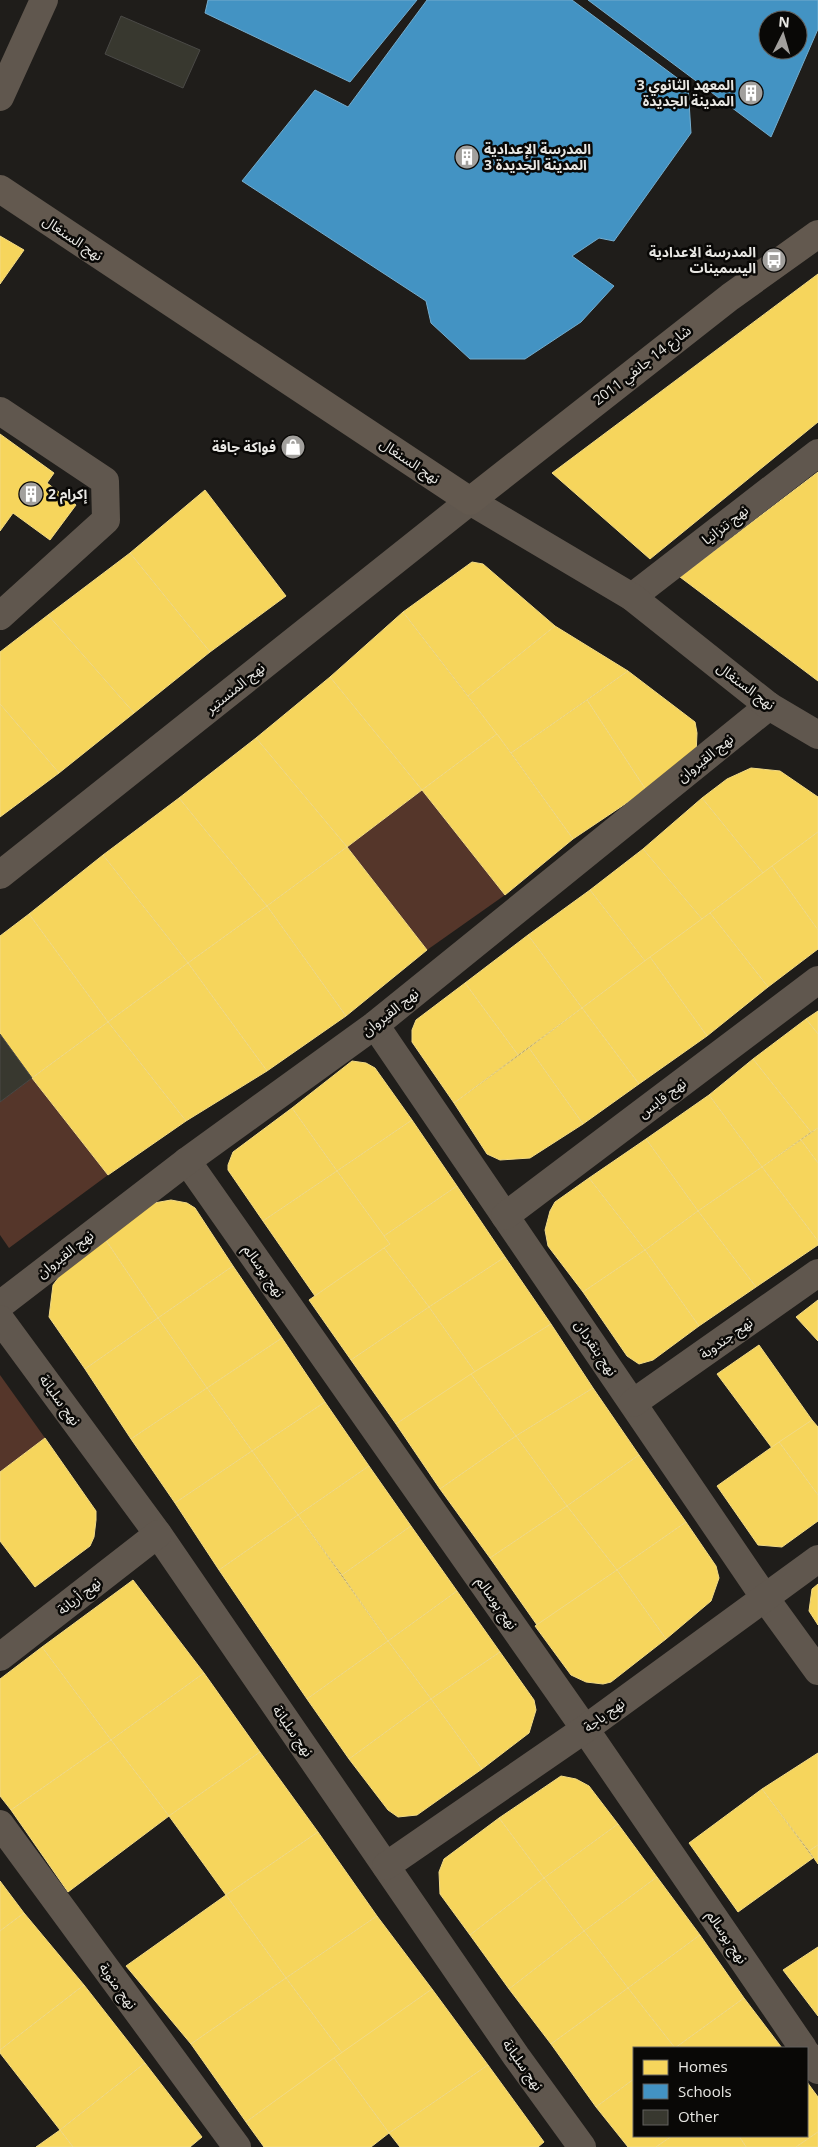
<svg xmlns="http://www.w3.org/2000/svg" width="818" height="2147" font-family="'Open Sans','Noto Sans Arabic',sans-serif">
<rect width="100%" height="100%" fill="#1f1d1a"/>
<g fill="#55362a">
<path d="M422,790L505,895L427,950L347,847Z"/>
<path d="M32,1078L108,1175L9,1248L0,1235V1102Z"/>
<path d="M0,1375L45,1438L0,1472Z"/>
</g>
<g fill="#f6d55c" stroke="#f2da84">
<path d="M0,236L24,250L0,284Z"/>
<path d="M818,274V422L650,559L552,473Z"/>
<path d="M0,434L54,473L47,483L76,505L50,540L13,513L0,531Z"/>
<path d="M818,472V681L680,577Z"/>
<path d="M205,490L286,596L210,652L130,553Z"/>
<path d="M130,553L210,652L134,713L48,615Z"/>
<path d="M472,562L483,564L555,626L468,696L403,612Z"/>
<path d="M403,612L497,734L422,790L330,677Z"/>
<path d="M48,615L134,713L59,773L0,704V652Z"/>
<path d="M555,626L628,671L511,753L468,696Z"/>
<path d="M628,671L695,722L697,733L696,754L646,790L587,700Z"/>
<path d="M330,677L422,790L347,847L256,738Z"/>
<path d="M587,700L646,790L573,839L511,753Z"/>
<path d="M0,704L59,773L0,817Z"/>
<path d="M497,734L573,839L505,895L422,790Z"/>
<path d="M256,738L347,847L267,906L179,798Z"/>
<path d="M751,768L780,771L818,797V832L763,873L702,798L727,779Z"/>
<path d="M179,798L267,906L188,963L103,855Z"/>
<path d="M702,798L763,873L702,919L643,849Z"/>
<path d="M818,832V930L772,866Z"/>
<path d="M347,847L427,950L346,1016L267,906Z"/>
<path d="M643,849L702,919L645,961L590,890Z"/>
<path d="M103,855L188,963L108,1022L29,914Z"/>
<path d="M772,866L818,930V949L768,987L710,913Z"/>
<path d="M590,890L645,961L582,1008L528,935Z"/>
<path d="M267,906L346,1016L267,1071L188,963Z"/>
<path d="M710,913L768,987L707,1036L650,957Z"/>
<path d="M29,914L108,1022L32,1078L0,1034V936Z"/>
<path d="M528,935L582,1008L518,1055L465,983Z"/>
<path d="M650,957L707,1036L639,1084L582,1008Z"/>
<path d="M188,963L267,1071L186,1121L108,1022Z"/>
<path d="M465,983L518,1055L454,1103L412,1042V1030L416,1020Z"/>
<path d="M582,1008L639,1084L583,1124L529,1048Z"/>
<path d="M818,1011V1034L806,1019Z"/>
<path d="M806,1019L818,1034V1128L811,1132L753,1059Z"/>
<path d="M108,1022L186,1121L108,1175L32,1078Z"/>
<path d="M529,1048L583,1124L530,1158L500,1160L487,1154L454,1103Z"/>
<path d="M753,1059L811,1132L762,1167L709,1095Z"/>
<path d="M352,1061L366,1063L375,1068L412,1120L337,1171L292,1108Z"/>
<path d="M709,1095L762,1167L698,1211L646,1139Z"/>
<path d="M292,1108L337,1171L263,1221L228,1170V1165L233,1152Z"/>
<path d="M412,1120L457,1186L384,1236L337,1171Z"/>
<path d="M818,1128V1163L801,1140Z"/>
<path d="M646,1139L698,1211L645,1250L589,1178Z"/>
<path d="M801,1140L818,1163V1241L762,1167Z"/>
<path d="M762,1167L818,1241V1245L756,1287L698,1211Z"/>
<path d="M337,1171L390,1244L315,1296L263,1221Z"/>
<path d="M589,1178L645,1250L583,1292L548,1246L545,1230L550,1211L555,1202Z"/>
<path d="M457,1186L505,1257L429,1307L384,1248L390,1244L384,1236Z"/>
<path d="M171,1200L187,1203L195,1208L233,1266L158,1318L105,1239L154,1203Z"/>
<path d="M698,1211L756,1287L699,1326L645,1250Z"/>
<path d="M105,1239L158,1318L85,1369L49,1317L53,1285L68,1265Z"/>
<path d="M384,1248L429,1307L351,1360L309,1300Z"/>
<path d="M645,1250L699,1326L653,1360L639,1364L627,1356L583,1292Z"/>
<path d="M505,1257L551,1324L475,1372L429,1307Z"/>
<path d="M233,1266L282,1338L207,1388L158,1318Z"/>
<path d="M818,1300V1341L796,1317Z"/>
<path d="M429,1307L475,1372L396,1424L351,1360Z"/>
<path d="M158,1318L207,1388L131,1439L85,1369Z"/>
<path d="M551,1324L593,1388L516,1436L471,1374Z"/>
<path d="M282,1338L325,1402L252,1451L207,1388Z"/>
<path d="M759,1345L812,1420L772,1448L717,1374Z"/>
<path d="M471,1374L516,1436L440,1489L396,1424Z"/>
<path d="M207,1388L252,1451L175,1503L131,1439Z"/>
<path d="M593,1388L639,1455L567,1506L516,1436Z"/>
<path d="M325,1402L369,1466L298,1515L252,1451Z"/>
<path d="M812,1420L818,1427V1495L779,1442Z"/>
<path d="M516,1436L567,1506L490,1558L440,1489Z"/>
<path d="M45,1438L96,1511V1520L94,1537L90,1546L35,1587L0,1541V1472Z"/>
<path d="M779,1442L818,1495V1521L782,1547L758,1545L717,1486Z"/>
<path d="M252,1451L298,1515L219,1570L175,1503Z"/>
<path d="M639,1455L686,1522L617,1570L567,1506Z"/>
<path d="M369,1466L411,1526L342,1575L298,1515Z"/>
<path d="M567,1506L617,1570L537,1625L490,1558Z"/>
<path d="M298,1515L388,1641L307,1699L219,1570Z"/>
<path d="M686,1522L716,1566L719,1578L711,1601L666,1639L617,1570Z"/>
<path d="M411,1526L457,1591L388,1641L342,1575Z"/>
<path d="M617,1570L666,1639L611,1682L603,1684L586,1682L571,1675L535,1626Z"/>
<path d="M133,1580L204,1673L111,1740L42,1647Z"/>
<path d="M818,1584V1625L809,1611L812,1589Z"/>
<path d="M457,1591L500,1652L431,1699L388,1641Z"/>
<path d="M388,1641L431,1699L349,1759L307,1699Z"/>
<path d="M42,1647L111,1740L11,1810L0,1796V1679Z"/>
<path d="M500,1652L534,1700L536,1710L529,1733L482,1769L431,1699Z"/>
<path d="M204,1673L260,1752L169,1816L111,1740Z"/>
<path d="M431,1699L482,1769L417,1815L398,1817L388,1810L349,1759Z"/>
<path d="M111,1740L169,1816L68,1892L11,1810Z"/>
<path d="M260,1752L318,1832L226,1895L169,1816Z"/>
<path d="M818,1753V1845L809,1851L762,1789Z"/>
<path d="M561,1776L576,1779L589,1786L618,1824L544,1878L499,1818Z"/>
<path d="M762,1789L813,1858L738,1912L689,1843Z"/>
<path d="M499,1818L544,1878L470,1935L440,1894L439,1872L444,1859Z"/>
<path d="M618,1824L657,1877L584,1931L544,1878Z"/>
<path d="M318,1832L377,1916L286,1978L226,1895Z"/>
<path d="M818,1845V1864L809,1851Z"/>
<path d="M657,1877L700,1935L628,1988L584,1931Z"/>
<path d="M544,1878L584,1931L509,1989L470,1935Z"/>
<path d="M0,1881L24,1913L0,1931Z"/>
<path d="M226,1895L286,1978L191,2044L126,1966Z"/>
<path d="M24,1913L84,1985L0,2050V1931Z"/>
<path d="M377,1916L432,1989L342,2053L286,1978Z"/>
<path d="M584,1931L628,1988L551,2044L509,1989Z"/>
<path d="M700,1935L744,1998L675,2048L628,1988Z"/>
<path d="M818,1947V2016L783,1970Z"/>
<path d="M286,1978L342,2053L246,2122L191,2044Z"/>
<path d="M84,1985L145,2063L60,2130L0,2053V2050Z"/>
<path d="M628,1988L675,2048H634V2079L596,2107L551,2044Z"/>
<path d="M432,1989L488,2065L389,2133L334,2058Z"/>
<path d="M744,1998L782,2048H675Z"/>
<path d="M334,2058L389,2133L371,2147H264L246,2122Z"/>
<path d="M145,2063L202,2137L190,2147H73L60,2130Z"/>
<path d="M488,2065L544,2142L538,2147H400L389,2133Z"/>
<path d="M634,2079V2136H672L656,2147H628L596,2107Z"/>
<path d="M807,2082L818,2097V2132L796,2147H746L739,2136H807Z"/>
<path d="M60,2130L73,2147H36Z"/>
<path d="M818,2132V2147H796Z"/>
<path d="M672,2136H739L746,2147H656Z"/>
</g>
<g fill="#4393c3" stroke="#74accd" fill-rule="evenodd">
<path d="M208,0H417L350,82L205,13Z"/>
<path d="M427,0H572L688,86L691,133L614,241L599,238L572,256L614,286L581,322L525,359H470L431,323L426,301L242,181L315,90L348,107Z"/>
<path d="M588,0H818V29L771,137ZM768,20H798V50H768Z"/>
</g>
<g fill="#38382f" stroke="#4a4946">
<path d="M121,16L200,50L183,88L105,54Z"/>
<path d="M0,1034L32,1078L0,1102Z"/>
</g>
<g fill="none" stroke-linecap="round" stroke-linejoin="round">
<g stroke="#60574e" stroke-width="28">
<path d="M0,97L44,0"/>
<path d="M0,411L105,481L106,520L0,616"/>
<path d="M632,597L818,453"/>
<path d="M375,1025L765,1598L818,1671"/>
<path d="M187,1161L585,1729L803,2048"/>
<path d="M505,1216L818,980"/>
<path d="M0,1305L187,1161L375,1025L769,706"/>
<path d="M0,1319L158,1534L516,2056L582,2147"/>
<path d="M633,1403L818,1273"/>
<path d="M0,1657L158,1534"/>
<path d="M0,1824L237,2147"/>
<path d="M386,1866L585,1729L818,1559"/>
<path d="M807,2054L818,2070"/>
</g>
<path stroke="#60574e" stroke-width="28" d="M0,875L470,501L632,597L769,706L818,735"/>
<path stroke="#63594f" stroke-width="28" d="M0,189L470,501L730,297L818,234"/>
</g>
<defs>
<symbol id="building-disc" viewBox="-11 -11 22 22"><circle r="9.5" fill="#a2a09d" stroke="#090806"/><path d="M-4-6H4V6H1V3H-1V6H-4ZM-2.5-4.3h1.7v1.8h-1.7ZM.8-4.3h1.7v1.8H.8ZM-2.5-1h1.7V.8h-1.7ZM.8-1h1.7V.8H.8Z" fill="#fff"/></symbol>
<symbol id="bus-disc" viewBox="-11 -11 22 22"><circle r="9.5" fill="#a2a09d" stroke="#090806"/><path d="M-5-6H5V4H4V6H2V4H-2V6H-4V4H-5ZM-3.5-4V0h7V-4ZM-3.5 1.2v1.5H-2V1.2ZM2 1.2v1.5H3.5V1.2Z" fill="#fff"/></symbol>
<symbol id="shop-disc" viewBox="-11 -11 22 22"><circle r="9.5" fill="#a2a09d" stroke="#090806"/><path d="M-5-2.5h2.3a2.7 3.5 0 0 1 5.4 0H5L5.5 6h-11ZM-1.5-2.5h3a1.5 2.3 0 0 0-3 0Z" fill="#fff"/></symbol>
</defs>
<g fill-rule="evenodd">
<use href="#building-disc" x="737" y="79" width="28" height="28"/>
<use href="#building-disc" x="453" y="143" width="28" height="28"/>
<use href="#bus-disc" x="760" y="246" width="28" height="28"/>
<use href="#shop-disc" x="279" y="433" width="28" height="28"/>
<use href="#building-disc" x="17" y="480" width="28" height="28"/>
</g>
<g text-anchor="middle" stroke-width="5" stroke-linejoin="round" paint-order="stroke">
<g font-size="14" font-weight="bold" fill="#e8e7e3" stroke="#090806" text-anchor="end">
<text x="734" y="90">3 المعهد الثانوي<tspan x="734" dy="16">المدينة الجديدة</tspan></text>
<text x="484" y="154" text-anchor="start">المدرسة الإعدادية<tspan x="484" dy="16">المدينة الجديدة 3</tspan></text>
<text x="756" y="257">المدرسة الاعدادية<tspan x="756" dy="16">اليسمينات</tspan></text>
<text x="276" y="452">فواكة جافة</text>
<text x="48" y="499" text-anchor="start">إكرام 2</text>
</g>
<g font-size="14" fill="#e8e7e3" stroke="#090806">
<text transform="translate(73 238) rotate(34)" y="5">نهج السنغال</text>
<text transform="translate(642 365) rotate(-38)" y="5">شارع 14 جانفي 2011</text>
<text transform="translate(410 461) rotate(34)" y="5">نهج السنغال</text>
<text transform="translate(725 525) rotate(-38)" y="5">نهج تنزانيا</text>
<text transform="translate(746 686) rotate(37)" y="5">نهج السنغال</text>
<text transform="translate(235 688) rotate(-39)" y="5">نهج المنستير</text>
<text transform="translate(705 758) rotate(-39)" y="5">نهج القيروان</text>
<text transform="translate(390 1012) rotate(-38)" y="5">نهج القيروان</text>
<text transform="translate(662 1098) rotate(-37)" y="5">نهج قابس</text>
<text transform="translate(65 1254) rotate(-38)" y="5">نهج القيروان</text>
<text transform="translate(264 1271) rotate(55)" y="5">نهج بوسالم</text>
<text transform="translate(726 1338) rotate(-35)" y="5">نهج جندوبة</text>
<text transform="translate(596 1348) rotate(56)" y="5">نهج بنقردان</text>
<text transform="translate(60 1400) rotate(54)" y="5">نهج سليانة</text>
<text transform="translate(79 1596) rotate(-38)" y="5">نهج أريانة</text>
<text transform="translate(497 1603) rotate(55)" y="5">نهج بوسالم</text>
<text transform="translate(604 1715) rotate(-36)" y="5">نهج باجة</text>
<text transform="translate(293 1731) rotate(55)" y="5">نهج سليانة</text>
<text transform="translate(727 1937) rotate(56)" y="5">نهج بوسالم</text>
<text transform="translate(118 1986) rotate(54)" y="5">نهج منوبة</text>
<text transform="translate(523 2065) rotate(55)" y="5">نهج سليانة</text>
</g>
</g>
<rect x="633" y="2047" width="175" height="90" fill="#090806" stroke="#62615e"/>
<rect x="643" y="2060" width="25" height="15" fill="#f6d55c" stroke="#62615e"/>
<text x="678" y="2072" font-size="15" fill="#e8e7e3">Homes</text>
<rect x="643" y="2084" width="25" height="15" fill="#4393c3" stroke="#62615e"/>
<text x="678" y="2097" font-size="15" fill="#e8e7e3">Schools</text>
<rect x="643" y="2110" width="25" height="15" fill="#38382f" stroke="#62615e"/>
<text x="678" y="2122" font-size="15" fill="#e8e7e3">Other</text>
<g transform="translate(783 35) rotate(5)"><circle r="24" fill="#090806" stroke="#62615e"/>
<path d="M0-4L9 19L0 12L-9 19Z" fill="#a2a09d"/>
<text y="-8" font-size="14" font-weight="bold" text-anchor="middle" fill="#e8e7e3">N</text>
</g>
</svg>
